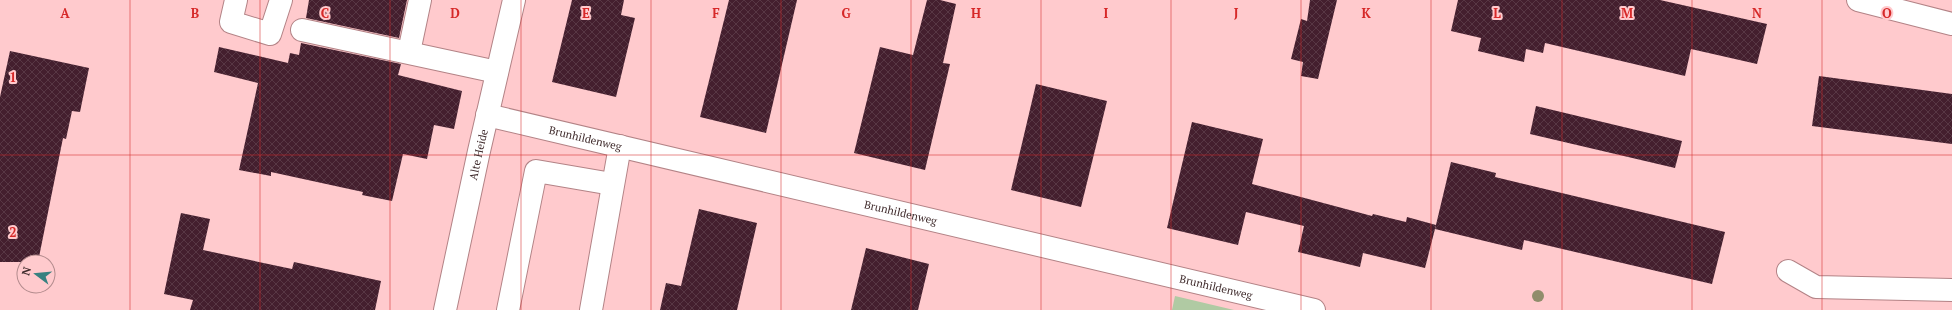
<svg xmlns="http://www.w3.org/2000/svg" width="1952" height="310" font-family="'PT Serif',serif">
<defs>
<pattern id="building-cross-hatch" width="8" height="8" patternUnits="userSpaceOnUse"><rect width="8" height="8" fill="#441f2e"/><path d="M0 0l8 8M0 8l8-8" fill="none" stroke="#583744"/></pattern>
</defs>
<rect width="100%" height="100%" fill="#ffcacd"/>
<path fill="#b0caa3" d="M1175,296L1234,310H1172Z"/>
<g fill="url(#building-cross-hatch)">
<path d="M309,0H407L399,38L306,18Z"/>
<path d="M572,0H624L621,15L635,18L616,97L552,82Z"/>
<path d="M729,0H797L766,133L700,117Z"/>
<path d="M927,0H940L956,4L943,63L950,64L925,170L854,153L880,47L913,55Z"/>
<path d="M1310,0H1337L1318,79L1301,76L1303,62L1291,59L1301,19L1307,21Z"/>
<path d="M1458,0H1660L1767,24L1757,64L1691,49L1685,76L1545,43L1543,53L1526,49L1524,62L1478,51L1481,38L1451,31Z"/>
<path d="M301,43L401,64L398,75L462,91L454,129L434,125L427,159L403,154L392,201L362,195L363,192L271,172V176L239,170L258,83L214,72L219,47L288,63L290,53L299,55Z"/>
<path d="M10,51L89,68L80,112L72,111L66,139L63,138L38,262H0V97Z"/>
<path d="M1819,76L1952,94V144L1812,126Z"/>
<path d="M1036,84L1107,101L1081,207L1011,190Z"/>
<path d="M1536,106L1682,141L1675,168L1530,134Z"/>
<path d="M1192,122L1263,139L1252,184L1372,216L1373,214L1406,222L1407,217L1436,225L1425,268L1363,253L1360,267L1298,252L1304,226L1246,212L1238,245L1167,228Z"/>
<path d="M1451,162L1496,173L1495,177L1725,232L1712,284L1524,240L1522,250L1435,229Z"/>
<path d="M699,209L757,223L737,310H660L666,283L681,286Z"/>
<path d="M181,213L210,219L203,250L292,269L294,262L381,281L375,310H190L193,300L164,294Z"/>
<path d="M866,248L929,264L918,310H851Z"/>
</g>
<g fill="none" stroke-linecap="round" stroke-linejoin="round">
<defs>
<g id="minor">
<path d="M236,0L231,22L270,34L281,0"/>
<path d="M1858,0L1952,24"/>
<path d="M302,30L497,72"/>
<path d="M409,52L420,0"/>
<path id="s1" d="M487,115L1314,310"/>
<path d="M1788,271L1816,287L1952,290"/>
<path id="s2" d="M445,310L479,151L514,0"/>
<path d="M508,310L536,171L612,184"/>
<path d="M591,310L620,146"/>
</g>
</defs>
<use href="#minor" stroke="#b38386" stroke-width="24"/>
<use href="#minor" stroke="#fff" stroke-width="22"/>
</g>
<circle fill="#908d6b" cx="1538" cy="296" r="6"/>
<path fill="none" stroke="#d62828" stroke-width="1" stroke-opacity="0.55" d="M130,0V310M260,0V310M390,0V310M521,0V310M651,0V310M781,0V310M911,0V310M1041,0V310M1171,0V310M1301,0V310M1431,0V310M1562,0V310M1692,0V310M1822,0V310M0,155H1952"/>
<g text-anchor="middle" stroke-width="4" stroke-linejoin="round" paint-order="stroke">
<g font-size="11" fill="#402c2d" stroke="#ffcacd">
<text dy="4" stroke="none"><textPath href="#s1" startOffset="101">Brunhildenweg</textPath></text>
<text dy="4" stroke="none"><textPath href="#s2" startOffset="159">Alte Heide</textPath></text>
<text dy="4" stroke="none"><textPath href="#s1" startOffset="425">Brunhildenweg</textPath></text>
<text dy="4" stroke="none"><textPath href="#s1" startOffset="749">Brunhildenweg</textPath></text>
</g>
</g>
<g font-size="13" text-anchor="middle" font-weight="bold" fill="#d62828" stroke="#ffcacd" stroke-width="4" stroke-linejoin="round" paint-order="stroke">
<text x="65" y="18">A</text>
<text x="195" y="18">B</text>
<text x="325" y="18">C</text>
<text x="455" y="18">D</text>
<text x="586" y="18">E</text>
<text x="716" y="18">F</text>
<text x="846" y="18">G</text>
<text x="976" y="18">H</text>
<text x="1106" y="18">I</text>
<text x="1236" y="18">J</text>
<text x="1366" y="18">K</text>
<text x="1497" y="18">L</text>
<text x="1627" y="18">M</text>
<text x="1757" y="18">N</text>
<text x="1887" y="18">O</text>
<text x="13" y="82">1</text>
<text x="13" y="237">2</text>
</g>
<g transform="translate(36 274) rotate(286)"><circle r="19" fill="#ffcacd" stroke="#b38b8d"/>
<path d="M0-3L7 15L0 10L-7 15Z" fill="#388180"/>
<text y="-6" font-size="11" font-weight="bold" text-anchor="middle" fill="#402c2d">N</text>
</g>
</svg>
